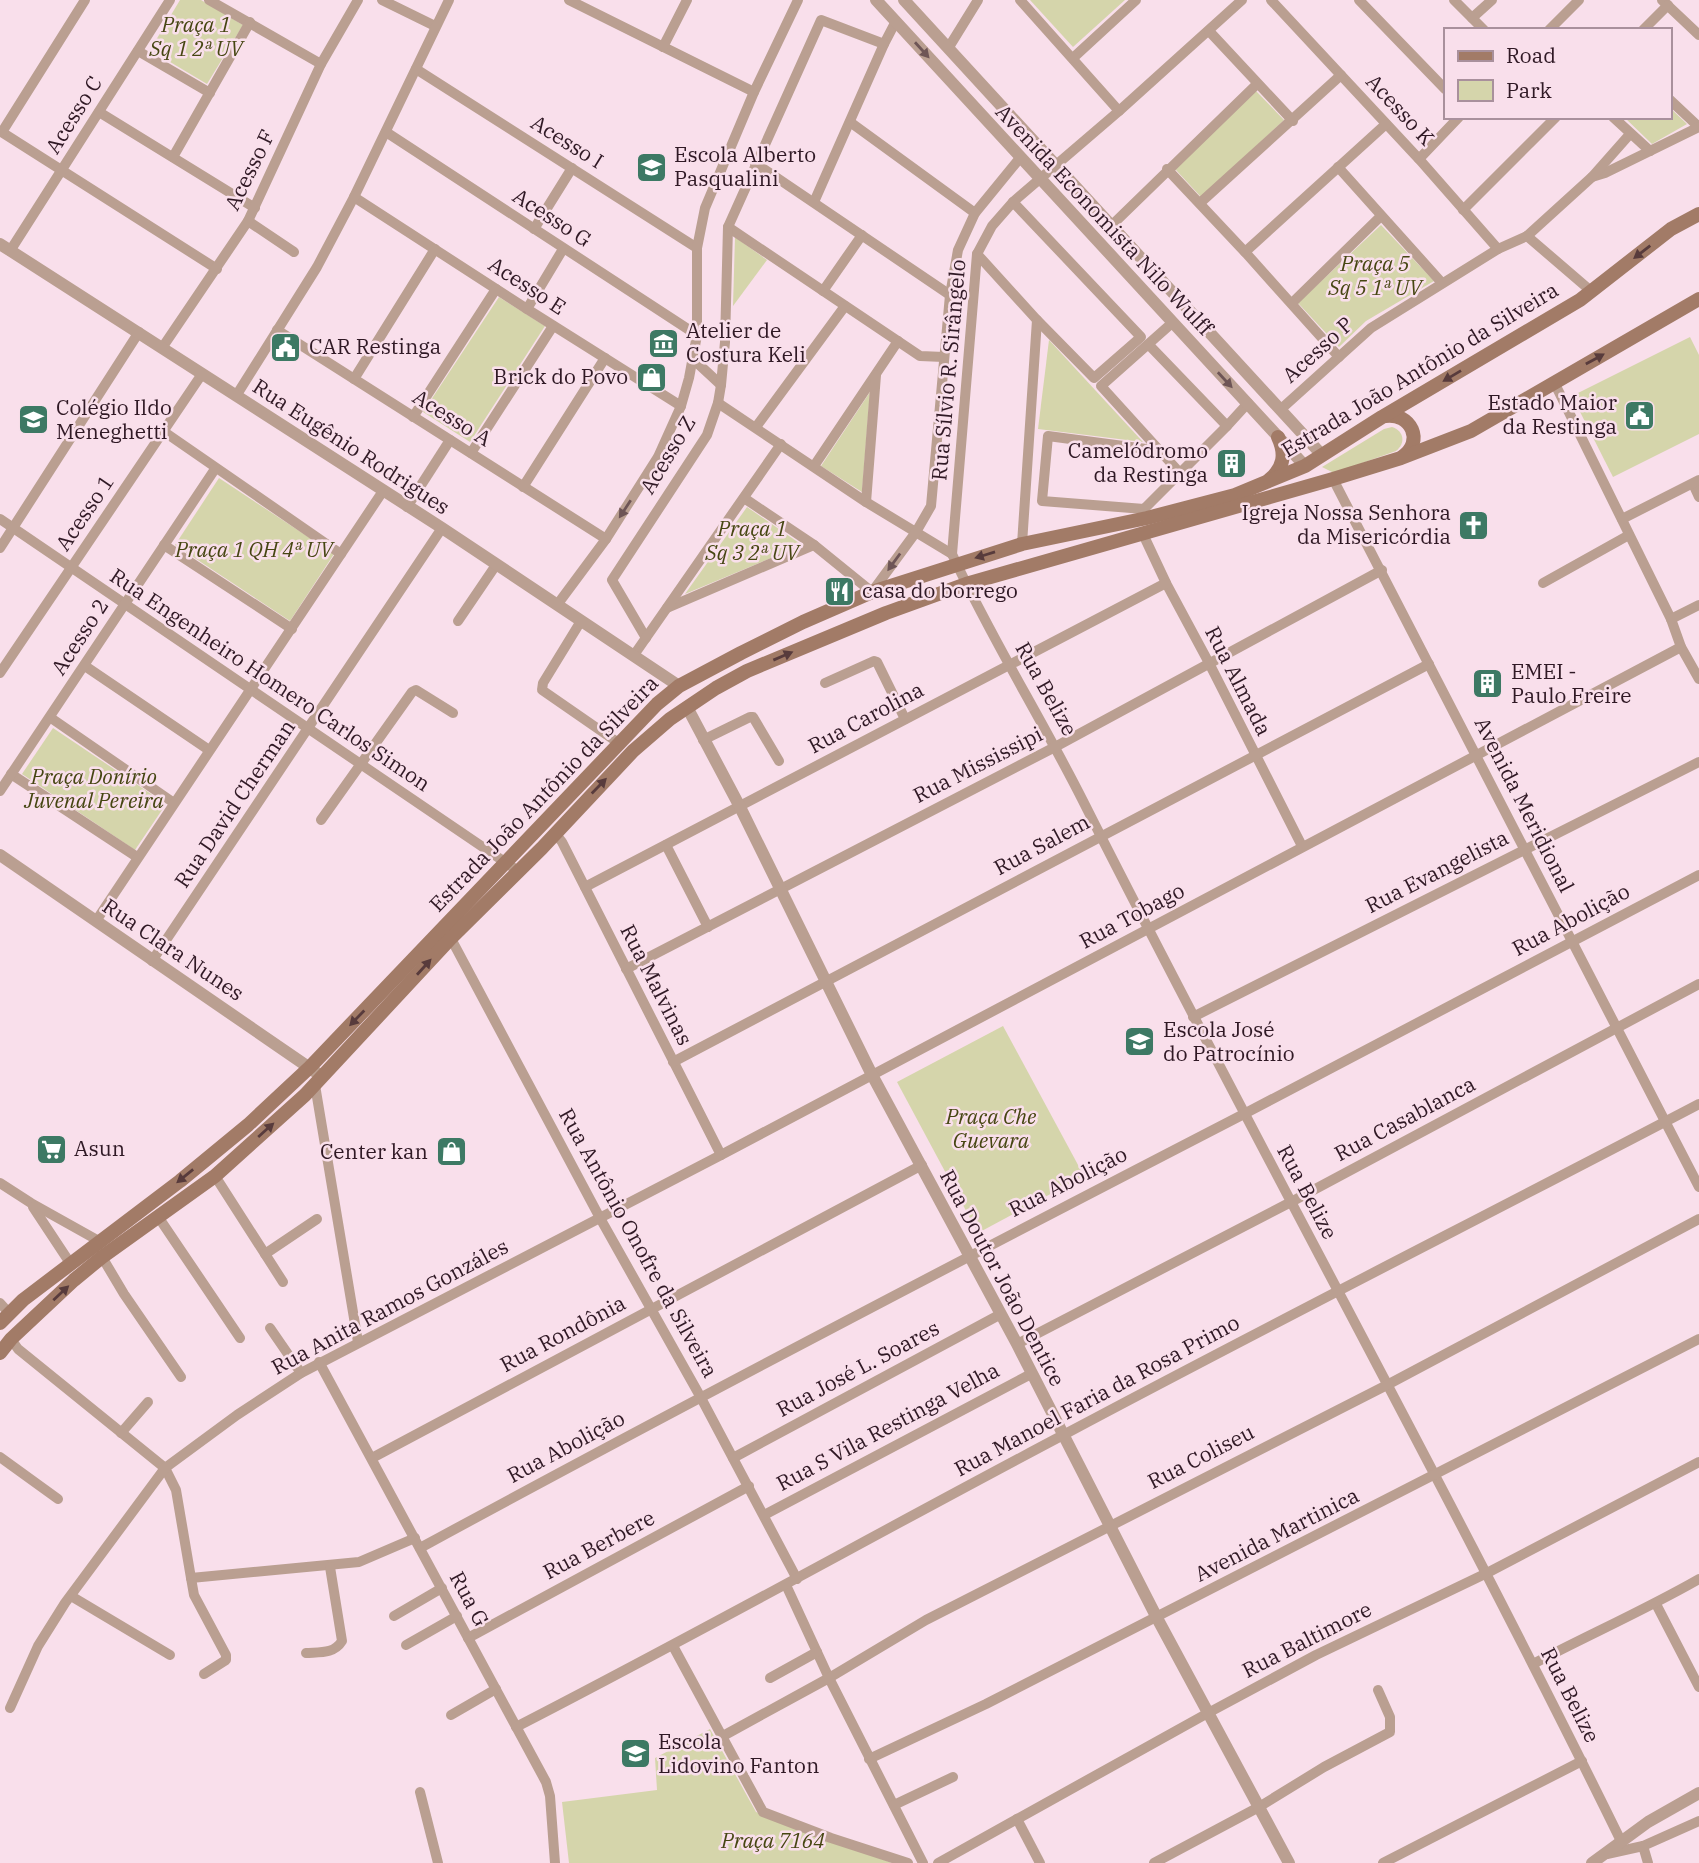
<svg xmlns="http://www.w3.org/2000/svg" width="1699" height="1863" font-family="'IBM Plex Serif',serif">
<rect width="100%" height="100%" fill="#f9dfeb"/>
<g fill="#d5d5ab">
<path d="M180,0H201L243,25L207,84L150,50Z"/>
<path d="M1030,0H1125L1073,47Z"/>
<path d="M1256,91L1284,120L1201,197L1175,169Z"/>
<path d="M1669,107L1687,124L1652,144L1624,117H1669Z"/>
<path d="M1381,225L1434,281L1366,321L1339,347L1298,303Z"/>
<path d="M735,237L767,260L733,306Z"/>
<path d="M499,297L545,326L470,442L423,412Z"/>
<path d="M1690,337L1699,355V434L1613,477L1572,396Z"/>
<path d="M1049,340L1143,442L1038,429Z"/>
<path d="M870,392L862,492L821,466Z"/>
<path d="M1392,427C1404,431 1406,443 1396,451L1334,473L1322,467L1384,429Z"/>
<path d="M219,478L334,554L290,621L175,545Z"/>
<path d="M747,507L802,545L685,594Z"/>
<path d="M53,728L166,804L135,850L22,774Z"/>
<path d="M1003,1026L1084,1176L978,1233L897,1082Z"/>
<path d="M710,1729L756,1812L892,1863H569L562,1802L657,1790L655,1758Z"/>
</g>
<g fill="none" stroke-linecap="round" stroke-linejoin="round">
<g stroke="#ba9f91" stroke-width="10">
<path d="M209,0L321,64"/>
<path d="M382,0L435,26"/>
<path d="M569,0L754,92"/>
<path d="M1020,0L1119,111"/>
<path d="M1242,0L1119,111L1013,202L992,226L977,254L952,554C991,638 1040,716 1082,799C1258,1148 1449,1490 1621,1841"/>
<path d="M1271,0L1419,159L1498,249"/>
<path d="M1359,0L1445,89"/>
<path d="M1454,0L1484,30"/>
<path d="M1662,0L1699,35"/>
<path d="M1472,18L1492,0"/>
<path d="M1549,30L1579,0"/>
<path d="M1643,30L1668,5"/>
<path d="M1209,31L1293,121"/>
<path d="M663,47L687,0"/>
<path d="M949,47L978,0"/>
<path d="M138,51L210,93"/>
<path d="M1073,58L1136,0"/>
<path d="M416,69L697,248"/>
<path d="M1669,99L1699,127"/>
<path d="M99,112L255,208"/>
<path d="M1613,117L1650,151"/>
<path d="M850,122L975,213"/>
<path d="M0,131L217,269"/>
<path d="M2,132L85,0"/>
<path d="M386,132L697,335"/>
<path d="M173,157L250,22"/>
<path d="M1419,159L1459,117"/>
<path d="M755,163L950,295"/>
<path d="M1338,167L1442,283"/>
<path d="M1167,169L1245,252L1339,357"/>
<path d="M1592,177L1605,173L1699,127"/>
<path d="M354,197L527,309L681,406"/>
<path d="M814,202L884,44L896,21"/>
<path d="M1200,203L1341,75"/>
<path d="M1463,210L1556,117"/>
<path d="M248,221L294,252"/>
<path d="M1112,225L1257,84"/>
<path d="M728,227L920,356L944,357"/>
<path d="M534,229L572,168"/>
<path d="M1527,236L1591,291"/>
<path d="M10,251L170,0"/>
<path d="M1245,252L1386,124"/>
<path d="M977,254L1037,320L1094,378L1141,337L1013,202"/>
<path d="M823,291L862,235"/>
<path d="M1292,303L1381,216"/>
<path d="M527,309L563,249"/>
<path d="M277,330L606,539"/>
<path d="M1149,345L1227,426L1180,473L1101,386L1172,323"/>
<path d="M162,348L248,221L321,64L358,0"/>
<path d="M693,359L721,385"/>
<path d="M354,379L435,249"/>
<path d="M1554,382L1671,619L1681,647L1699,679"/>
<path d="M236,396L317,267L354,197L449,0"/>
<path d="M718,403L866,502L952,554"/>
<path d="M1280,410L1371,328L1498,249L1527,236L1592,177L1630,134"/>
<path d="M413,417L496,289"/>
<path d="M1227,426L1248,403"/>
<path d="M756,427L845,306"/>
<path d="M163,431L341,554"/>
<path d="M1161,451L1048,436L1042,501L1144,509L1180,473"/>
<path d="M471,453L553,326"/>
<path d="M814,466L898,341"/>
<path d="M1333,479L1699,1187"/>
<path d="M1693,484L1699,497"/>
<path d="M523,487L605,358"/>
<path d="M744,498L814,545L872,592L916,532L931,506L950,295L958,250L975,213L1020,158"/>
<path d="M866,502L876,375"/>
<path d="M407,507L450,440"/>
<path d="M0,519L518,871"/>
<path d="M1622,519L1699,480"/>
<path d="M1142,532L1166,583L1209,663L1302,846"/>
<path d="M1022,544L1037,320"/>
<path d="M164,545L292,629"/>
<path d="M0,548L139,332"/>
<path d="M1543,583L1629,535"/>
<path d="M557,605L606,539L658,457L681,406L689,378L697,335V248L705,208L754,92L798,0"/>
<path d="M667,608L814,545"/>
<path d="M1671,619L1699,605"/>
<path d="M458,621L496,565"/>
<path d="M581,621L543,683L542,690L620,744"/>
<path d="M646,638L612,580L707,435L718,403L721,385L725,342L728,227L821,20L884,44"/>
<path d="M634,655L781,444"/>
<path d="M85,666L209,750"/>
<path d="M0,673L202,374"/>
<path d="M825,683L874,661L877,662L905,719"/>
<path d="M51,718L174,803"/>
<path d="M703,740L750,717H753L779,761"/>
<path d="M11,774L137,857"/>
<path d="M0,791L215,469"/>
<path d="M321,820L412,692L416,690L453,713"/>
<path d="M555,833L562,842L721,1155"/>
<path d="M666,845L708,927"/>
<path d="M585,887L1166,583"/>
<path d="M96,921L383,491"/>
<path d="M448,933L600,1218L700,1396L797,1579"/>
<path d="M152,961L442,528"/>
<path d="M626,969L1055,747L1382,570"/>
<path d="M1193,1017L1699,762"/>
<path d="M673,1062L1429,664"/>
<path d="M315,1085L358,1342"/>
<path d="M215,1176L283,1282"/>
<path d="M0,1183L31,1203L99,1241"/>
<path d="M33,1207L70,1263"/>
<path d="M159,1218L240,1338"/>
<path d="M265,1254L317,1219"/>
<path d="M102,1257L124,1294L181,1377"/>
<path d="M0,1303L9,1313"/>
<path d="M270,1328L301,1373"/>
<path d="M11,1339L18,1349L165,1468L176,1490L191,1578L359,1562L415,1538"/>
<path d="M1017,1344L1291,1202L1699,984"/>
<path d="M319,1362L546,1782L550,1796L555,1863"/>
<path d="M121,1433L148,1402"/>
<path d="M0,1457L58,1499"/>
<path d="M372,1458L922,1165"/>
<path d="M733,1458L1001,1314"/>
<path d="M764,1515L1031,1374"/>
<path d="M420,1548C692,1400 967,1257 1242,1115C1395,1036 1546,954 1699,875"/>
<path d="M191,1578L194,1595L226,1655V1660L204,1674"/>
<path d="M786,1585L829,1678L923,1863"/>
<path d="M71,1596L170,1655"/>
<path d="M1656,1604L1699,1687"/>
<path d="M394,1616L442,1588"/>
<path d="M468,1638L749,1486"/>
<path d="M406,1645L457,1616"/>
<path d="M673,1646L763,1812L831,1838L908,1863"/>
<path d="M306,1653C320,1652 334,1654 342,1641L330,1567"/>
<path d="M1533,1664C1588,1635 1645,1610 1699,1579"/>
<path d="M770,1678L817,1652"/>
<path d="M10,1708L38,1646L65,1603L165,1468L237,1415L301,1373L721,1155L1681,647"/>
<path d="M451,1715L496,1689"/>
<path d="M516,1727C701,1632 883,1530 1067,1433C1277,1321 1489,1214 1699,1104"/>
<path d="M723,1736L829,1678L926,1620L1387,1385L1699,1219"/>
<path d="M869,1759L986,1704L1699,1339"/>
<path d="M420,1792L438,1863"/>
<path d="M894,1805L953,1777"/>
<path d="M1017,1819L1040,1863"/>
<path d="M1643,1846L1648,1863"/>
<path d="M1607,1854L1643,1846L1699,1821"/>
<path d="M938,1863L1208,1713L1316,1655L1487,1573L1699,1462"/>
<path d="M1154,1863L1259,1807L1324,1767L1390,1732V1717L1378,1690"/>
<path d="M1383,1863L1582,1761"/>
</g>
<g stroke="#ba9f91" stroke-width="12">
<path d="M876,0L1305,466"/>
<path d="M904,0L1322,455"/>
<path d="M0,244L442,528L679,686"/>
<path d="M687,707L740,807L871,1073L1017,1344L1157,1618L1289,1863"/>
<path d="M0,855L317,1073"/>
<path d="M1592,1863L1648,1822L1699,1793"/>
</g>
<g stroke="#a27b67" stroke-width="14">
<path d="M1385,416C1411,412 1425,442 1402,457"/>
<path d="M1269,480C1284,468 1286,454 1278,437"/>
<path d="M0,1323L23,1300L180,1181L248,1125L310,1067L657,704L679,686L741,653L803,622L872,592L1022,544L1147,518L1235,495L1305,466L1382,417L1580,300L1671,229L1699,214"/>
<path d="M0,1353L11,1339L74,1280L102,1257L215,1176L305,1095L451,938L542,848L633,751L670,719L716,688L747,671L886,613L966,584L1333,479L1401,458L1471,431L1699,299"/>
</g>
</g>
<defs><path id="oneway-solid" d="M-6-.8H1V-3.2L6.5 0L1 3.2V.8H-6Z" transform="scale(1.75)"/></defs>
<g fill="#6e5556">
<use href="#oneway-solid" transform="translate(922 50) rotate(48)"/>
<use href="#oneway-solid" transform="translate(1225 380) rotate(47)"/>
<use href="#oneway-solid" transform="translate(625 509) rotate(123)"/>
<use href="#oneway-solid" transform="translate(894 562) rotate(126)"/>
</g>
<g fill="#583b3c">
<use href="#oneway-solid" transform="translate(1642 252) rotate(142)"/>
<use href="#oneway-solid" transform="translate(1595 359) rotate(-29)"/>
<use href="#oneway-solid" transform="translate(1452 376) rotate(149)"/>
<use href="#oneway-solid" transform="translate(985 555) rotate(163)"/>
<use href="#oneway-solid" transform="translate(783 656) rotate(-23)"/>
<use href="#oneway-solid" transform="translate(599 786) rotate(-46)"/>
<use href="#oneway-solid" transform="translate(424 967) rotate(-48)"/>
<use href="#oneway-solid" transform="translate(357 1018) rotate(134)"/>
<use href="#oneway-solid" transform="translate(266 1130) rotate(-42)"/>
<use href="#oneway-solid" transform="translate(185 1176) rotate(141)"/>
<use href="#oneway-solid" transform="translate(61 1293) rotate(-43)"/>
</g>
<defs>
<symbol id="school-square" viewBox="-11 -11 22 22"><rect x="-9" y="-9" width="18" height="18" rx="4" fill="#3d7964" stroke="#f9dfeb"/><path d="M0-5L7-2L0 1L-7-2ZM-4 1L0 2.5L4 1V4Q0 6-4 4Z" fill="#fff"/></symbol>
<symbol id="museum-square" viewBox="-11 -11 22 22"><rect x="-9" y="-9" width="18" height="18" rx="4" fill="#3d7964" stroke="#f9dfeb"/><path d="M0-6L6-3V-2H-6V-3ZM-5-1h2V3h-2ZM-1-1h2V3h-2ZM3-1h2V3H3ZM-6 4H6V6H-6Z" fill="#fff"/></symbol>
<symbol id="civic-square" viewBox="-11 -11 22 22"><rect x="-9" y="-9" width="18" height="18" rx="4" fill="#3d7964" stroke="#f9dfeb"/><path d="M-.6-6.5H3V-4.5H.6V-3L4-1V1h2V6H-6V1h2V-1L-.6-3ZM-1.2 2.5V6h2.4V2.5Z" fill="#fff"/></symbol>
<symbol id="shop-square" viewBox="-11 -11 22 22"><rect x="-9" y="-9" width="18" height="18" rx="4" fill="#3d7964" stroke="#f9dfeb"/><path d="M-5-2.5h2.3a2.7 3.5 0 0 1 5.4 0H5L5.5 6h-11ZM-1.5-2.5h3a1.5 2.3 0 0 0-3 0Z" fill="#fff"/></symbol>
<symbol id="building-square" viewBox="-11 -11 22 22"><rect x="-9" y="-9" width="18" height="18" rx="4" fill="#3d7964" stroke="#f9dfeb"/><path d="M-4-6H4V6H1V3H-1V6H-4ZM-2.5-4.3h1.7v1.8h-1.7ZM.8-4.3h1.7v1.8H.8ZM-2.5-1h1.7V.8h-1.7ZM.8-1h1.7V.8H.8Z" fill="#fff"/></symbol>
<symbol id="church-square" viewBox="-11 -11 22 22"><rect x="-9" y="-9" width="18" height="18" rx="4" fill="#3d7964" stroke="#f9dfeb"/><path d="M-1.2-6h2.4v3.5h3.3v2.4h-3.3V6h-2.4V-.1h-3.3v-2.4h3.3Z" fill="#fff"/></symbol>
<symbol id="restaurant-square" viewBox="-11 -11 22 22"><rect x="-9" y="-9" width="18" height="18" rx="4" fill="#3d7964" stroke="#f9dfeb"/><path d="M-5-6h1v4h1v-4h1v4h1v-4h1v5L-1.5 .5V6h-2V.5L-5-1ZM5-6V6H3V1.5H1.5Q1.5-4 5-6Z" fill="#fff"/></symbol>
<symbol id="supermarket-square" viewBox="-11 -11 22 22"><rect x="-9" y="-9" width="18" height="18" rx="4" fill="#3d7964" stroke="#f9dfeb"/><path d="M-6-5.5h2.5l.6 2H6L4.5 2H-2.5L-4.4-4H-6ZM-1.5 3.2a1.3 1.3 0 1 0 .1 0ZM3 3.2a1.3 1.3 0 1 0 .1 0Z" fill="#fff"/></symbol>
</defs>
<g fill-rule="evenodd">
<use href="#school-square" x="634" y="150" width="35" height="35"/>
<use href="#museum-square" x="646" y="326" width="35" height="35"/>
<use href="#civic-square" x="268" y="330" width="35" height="35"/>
<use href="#shop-square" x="634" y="360" width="35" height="35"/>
<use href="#civic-square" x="1622" y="398" width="35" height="35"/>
<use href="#school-square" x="16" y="402" width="35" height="35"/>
<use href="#building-square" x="1214" y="446" width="35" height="35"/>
<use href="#church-square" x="1456" y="508" width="35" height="35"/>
<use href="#restaurant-square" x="822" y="574" width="35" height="35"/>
<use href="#building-square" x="1470" y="666" width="35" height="35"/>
<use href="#school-square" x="1122" y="1024" width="35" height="35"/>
<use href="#supermarket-square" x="34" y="1132" width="35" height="35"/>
<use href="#shop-square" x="434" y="1134" width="35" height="35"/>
<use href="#school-square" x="618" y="1736" width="35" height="35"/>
</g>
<g text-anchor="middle" stroke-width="5" stroke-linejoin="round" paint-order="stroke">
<g font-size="21" font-style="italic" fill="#464612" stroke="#f9dfeb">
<text x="196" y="32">Praça 1<tspan x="196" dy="24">Sq 1 2ª UV</tspan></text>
<text x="1375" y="271">Praça 5<tspan x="1375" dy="24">Sq 5 1ª UV</tspan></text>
<text x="752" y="536">Praça 1<tspan x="752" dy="24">Sq 3 2ª UV</tspan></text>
<text x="254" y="557">Praça 1 QH 4ª UV</text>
<text x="94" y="784">Praça Donírio<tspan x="94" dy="24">Juvenal Pereira</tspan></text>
<text x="991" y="1124">Praça Che<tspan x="991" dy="24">Guevara</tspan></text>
<text x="773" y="1848">Praça 7164</text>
</g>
<g font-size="21" fill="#301925" stroke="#f9dfeb">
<text transform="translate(1400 110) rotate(47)" y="7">Acesso K</text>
<text transform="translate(74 115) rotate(-58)" y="7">Acesso C</text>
<text transform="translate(567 142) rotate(32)" y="7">Acesso I</text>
<text transform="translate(250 170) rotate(-64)" y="7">Acesso F</text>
<text transform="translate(552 218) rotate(33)" y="7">Acesso G</text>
<text transform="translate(1104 220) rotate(47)" y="7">Avenida Economista Nilo Wulff</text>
<text transform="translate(527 286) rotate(33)" y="7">Acesso E</text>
<text transform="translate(1318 350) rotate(-42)" y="7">Acesso P</text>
<text transform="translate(949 370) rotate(-85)" y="7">Rua Sílvio R. Sirângelo</text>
<text transform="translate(1420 370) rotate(-31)" y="7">Estrada João Antônio da Silveira</text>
<text transform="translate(452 418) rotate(32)" y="7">Acesso A</text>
<text transform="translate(351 447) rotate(33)" y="7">Rua Eugênio Rodrigues</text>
<text transform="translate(668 455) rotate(-59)" y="7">Acesso Z</text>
<text transform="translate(85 513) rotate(-56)" y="7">Acesso 1</text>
<text transform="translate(80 637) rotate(-57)" y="7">Acesso 2</text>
<text transform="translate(270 680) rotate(34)" y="7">Rua Engenheiro Homero Carlos Simon</text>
<text transform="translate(1238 681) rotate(63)" y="7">Rua Almada</text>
<text transform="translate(1046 689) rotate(61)" y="7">Rua Belize</text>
<text transform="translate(866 718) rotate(-28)" y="7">Rua Carolina</text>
<text transform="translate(978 765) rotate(-27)" y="7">Rua Mississipi</text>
<text transform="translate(544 794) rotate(-46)" y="7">Estrada João Antônio da Silveira</text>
<text transform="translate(235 804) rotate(-56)" y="7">Rua David Cherman</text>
<text transform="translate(1524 805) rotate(63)" y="7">Avenida Meridional</text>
<text transform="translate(1042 845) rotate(-28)" y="7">Rua Salem</text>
<text transform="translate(1437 872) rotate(-27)" y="7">Rua Evangelista</text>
<text transform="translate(1132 916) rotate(-28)" y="7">Rua Tobago</text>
<text transform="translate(1571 920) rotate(-28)" y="7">Rua Abolição</text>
<text transform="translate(173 950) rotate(34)" y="7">Rua Clara Nunes</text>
<text transform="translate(656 985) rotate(63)" y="7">Rua Malvinas</text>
<text transform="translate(1405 1119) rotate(-28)" y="7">Rua Casablanca</text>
<text transform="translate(1068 1182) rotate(-27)" y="7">Rua Abolição</text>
<text transform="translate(1307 1192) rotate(62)" y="7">Rua Belize</text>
<text transform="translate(638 1243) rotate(61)" y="7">Rua Antônio Onofre da Silveira</text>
<text transform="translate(1002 1278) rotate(62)" y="7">Rua Doutor João Dentice</text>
<text transform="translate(390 1307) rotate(-28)" y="7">Rua Anita Ramos Gonzáles</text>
<text transform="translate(563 1334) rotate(-28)" y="7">Rua Rondônia</text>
<text transform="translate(858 1369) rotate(-28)" y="7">Rua José L. Soares</text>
<text transform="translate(1097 1396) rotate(-28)" y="7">Rua Manoel Faria da Rosa Primo</text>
<text transform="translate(888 1427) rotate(-28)" y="7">Rua S Vila Restinga Velha</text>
<text transform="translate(566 1447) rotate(-28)" y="7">Rua Abolição</text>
<text transform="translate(1201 1457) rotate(-27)" y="7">Rua Coliseu</text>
<text transform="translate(1277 1535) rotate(-27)" y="7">Avenida Martinica</text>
<text transform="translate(599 1545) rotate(-28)" y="7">Rua Berbere</text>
<text transform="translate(469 1599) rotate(62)" y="7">Rua G</text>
<text transform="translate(1307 1640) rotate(-27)" y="7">Rua Baltimore</text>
<text transform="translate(1570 1695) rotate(63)" y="7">Rua Belize</text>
</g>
<g font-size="21" fill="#301925" stroke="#f9dfeb" text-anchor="start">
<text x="674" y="162">Escola Alberto<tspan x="674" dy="24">Pasqualini</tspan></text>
<text x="686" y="338">Atelier de<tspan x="686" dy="24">Costura Keli</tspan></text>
<text x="309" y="354">CAR Restinga</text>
<text x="628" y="384" text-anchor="end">Brick do Povo</text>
<text x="1617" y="410" text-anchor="end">Estado Maior<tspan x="1617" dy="24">da Restinga</tspan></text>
<text x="56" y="415">Colégio Ildo<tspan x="56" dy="24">Meneghetti</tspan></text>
<text x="1208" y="458" text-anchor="end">Camelódromo<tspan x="1208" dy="24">da Restinga</tspan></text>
<text x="1451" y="520" text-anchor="end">Igreja Nossa Senhora<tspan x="1451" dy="24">da Misericórdia</tspan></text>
<text x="862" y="598">casa do borrego</text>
<text x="1511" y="679">EMEI -<tspan x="1511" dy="24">Paulo Freire</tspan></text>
<text x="1163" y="1037">Escola José<tspan x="1163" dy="24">do Patrocínio</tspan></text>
<text x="74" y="1156">Asun</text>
<text x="428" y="1159" text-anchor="end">Center kan</text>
<text x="658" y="1749">Escola<tspan x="658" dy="24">Lidovino Fanton</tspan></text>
</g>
</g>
<rect x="1444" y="28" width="228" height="91" fill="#f9dfeb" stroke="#a9909c" stroke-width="2"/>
<rect x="1458" y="51" width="35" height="10" fill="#a27b67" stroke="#a9909c" stroke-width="2"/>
<text x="1506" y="63" font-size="21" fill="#301925">Road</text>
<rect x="1458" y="80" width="35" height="21" fill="#d5d5ab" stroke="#a9909c" stroke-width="2"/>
<text x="1506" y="98" font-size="21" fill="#301925">Park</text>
</svg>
